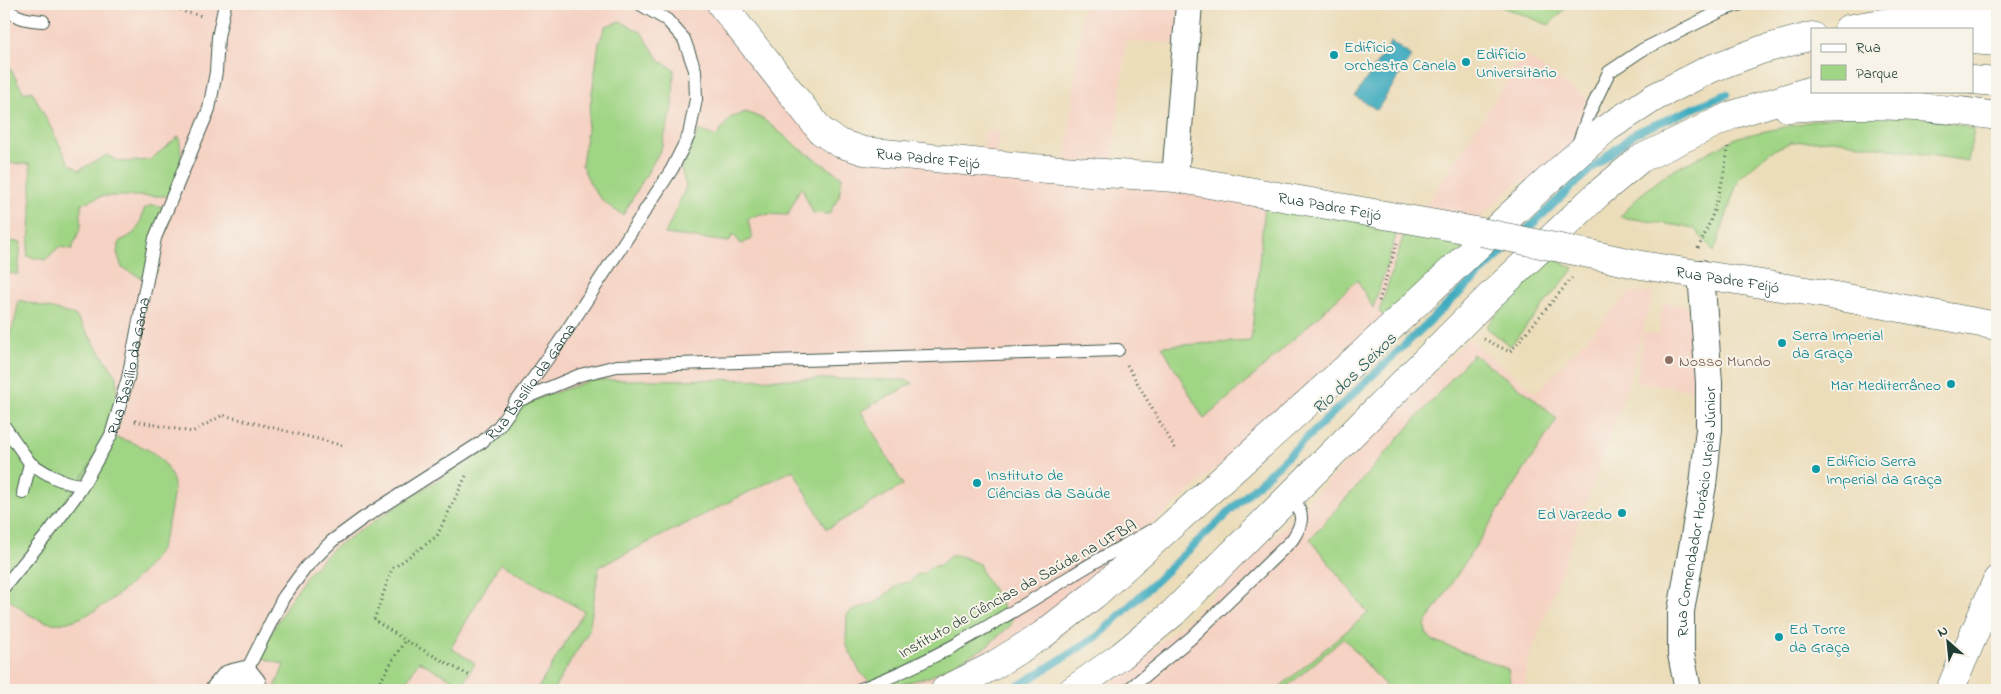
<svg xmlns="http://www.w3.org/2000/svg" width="2001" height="694" font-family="'Indie Flower',sans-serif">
<rect width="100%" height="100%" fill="#f7f3e8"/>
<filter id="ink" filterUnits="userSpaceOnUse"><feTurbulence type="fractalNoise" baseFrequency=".02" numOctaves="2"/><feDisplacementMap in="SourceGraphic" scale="10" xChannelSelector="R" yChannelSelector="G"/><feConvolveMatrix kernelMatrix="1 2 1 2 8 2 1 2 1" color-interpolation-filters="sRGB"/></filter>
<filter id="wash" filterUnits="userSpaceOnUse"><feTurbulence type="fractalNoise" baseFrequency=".0096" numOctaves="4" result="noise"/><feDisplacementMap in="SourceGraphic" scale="20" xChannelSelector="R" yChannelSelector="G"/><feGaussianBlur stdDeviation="1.12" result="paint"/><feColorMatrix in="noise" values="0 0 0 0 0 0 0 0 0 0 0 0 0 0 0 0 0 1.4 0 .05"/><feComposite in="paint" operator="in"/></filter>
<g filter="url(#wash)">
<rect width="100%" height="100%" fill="#ecddba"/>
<g fill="#f5d2c3">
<path d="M4,4H712L818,135L1146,178L1483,237L1087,580L1029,628L964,668L917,690H4V163H29L24,93L10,68L4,53Z"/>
<path d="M1083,4H1189L1185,44L1126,41L1112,172L1065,168Z"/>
<path d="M1524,55L1592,102L1572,156L1544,181L1519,182L1468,228L1417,218Z"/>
<path d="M986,130L1000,131L994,162L980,161Z"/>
<path d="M1630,292L1653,293L1625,395L1526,668L1525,690H1102L1192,617L1284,526L1468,339L1536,393Z"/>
<path d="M1663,302L1687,307L1697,338L1699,391L1636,382L1643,333L1659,334Z"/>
</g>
<g fill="#a1d586" stroke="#60895d">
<path d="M1494,4H1570L1549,25Z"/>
<path d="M620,21L641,32L660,61L674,69L673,105L661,149L623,215C598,200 593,192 582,165L599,43L606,26Z"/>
<path d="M4,53L10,68L24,93L32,91L69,163L79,170L107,155L119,162L150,160L179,136L182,161L168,196H102L81,204V226L72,249L59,247L45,260L27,256C32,224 32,195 30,164L4,163Z"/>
<path d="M746,112L763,119L802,150L842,177L839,196L829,214L813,213L801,186L788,215L760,214L748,219L752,239L741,244L733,234L729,242L665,234L686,187L681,168L699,130L716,137L730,118Z"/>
<path d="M1865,113L1922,116L1974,129L1968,161L1833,140L1791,142L1770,152L1739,178L1714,252L1694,228L1620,217L1639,196L1668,173L1738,137L1817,120Z"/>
<path d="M1265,204L1399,226L1373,308L1357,280L1256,374L1204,419L1162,346L1251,341Z"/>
<path d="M151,205L161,206L169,212C171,225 167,233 159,243L160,258L157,272L140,277L122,268L117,252L120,241C138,233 139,228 144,209Z"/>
<path d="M1406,228L1476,238L1392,322L1379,312Z"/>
<path d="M4,241L21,242L18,274L4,273Z"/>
<path d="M1546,255L1574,268L1510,346L1486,327Z"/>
<path d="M19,300L75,315L117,377L116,417L74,495L4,585V349L15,320Z"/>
<path d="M1473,354L1531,396L1557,419L1425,625L1426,633L1432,640L1508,669L1511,690H1389L1344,638L1283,690H1276L1368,613L1310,539Z"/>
<path d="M842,379L905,380L913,383L861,411L903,485L827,529L793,470L599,567L589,631L553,690H537L584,611L500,563L451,648L475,663L462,685L419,661L401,690H274L284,665L259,656L289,601L309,573L332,549L493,443L519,405L592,380Z"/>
<path d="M111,436C128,441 147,446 159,458C164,462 172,475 173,481C176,492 165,541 159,551C142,578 96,618 63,623C39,626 21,609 4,595V588Z"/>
<path d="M958,555L979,564L985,579L989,583L1003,607L1013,618L1011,625L986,647L929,677L878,690L860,672L846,644L847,615L851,611L877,602L899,584L910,582L916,575L924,573L930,567L940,565L950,556Z"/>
</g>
<path fill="#40acbf" stroke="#30747a" d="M1391,42L1412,56L1377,110L1355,96Z"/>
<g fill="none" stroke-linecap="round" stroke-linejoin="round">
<g stroke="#40acbf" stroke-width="8">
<path d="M1522,234L1584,175L1635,133L1727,94"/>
<path d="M1012,690L1098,636L1510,245"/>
</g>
</g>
</g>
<g filter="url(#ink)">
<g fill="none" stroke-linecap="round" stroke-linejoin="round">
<defs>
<g id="lane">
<path d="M4,7C16,18 27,20 43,21"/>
<path d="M1577,147L1588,116L1609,72L1642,50L1725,9L1741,4"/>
<path d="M515,402L580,375L617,366L1118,350"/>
<path d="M4,426L30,463L23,493"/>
<path d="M30,463C47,474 62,484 83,485"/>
<path id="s1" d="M4,587L50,531L80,490L111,435L128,378L155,238L209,109L216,72L218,37L225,4"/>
<path id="s2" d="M245,674L283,598L306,567L332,541L362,519L482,442L499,426L558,344L672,169L689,135L696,99L695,70L684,39L667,20L640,4"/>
<path d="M858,690C934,662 1004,617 1073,575C1098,559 1124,546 1150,531"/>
<path d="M1128,690L1191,638L1292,540C1306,519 1302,515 1292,493"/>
</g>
<g id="street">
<path d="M1175,178L1189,4"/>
<path d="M219,690L229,678L245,674L253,684V690"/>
<path id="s3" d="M1688,690L1681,654V611L1703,485L1709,429V383L1701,273"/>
</g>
<g id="secondary">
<path id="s4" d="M721,4L821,131L839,143L864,151L1034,168L1175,178L1481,232"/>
<path id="s5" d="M1585,253L1641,265L1825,294L1997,326"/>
<path d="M1950,690L1997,580"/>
</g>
<g id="primary">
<path d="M1848,29C1897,19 1947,16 1997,14"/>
<path d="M1972,40L1997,42"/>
<path d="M1972,80L1997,82"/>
<path d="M1788,108C1859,102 1926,105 1997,116"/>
<path d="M945,690L991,667L1041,636L1094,595L1363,353L1545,183L1607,128L1655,97L1710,69L1761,50L1812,36"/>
<path d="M1073,690L1121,656L1173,613L1487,299L1598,194L1640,159L1732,115L1812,90"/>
</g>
</defs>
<use href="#lane" stroke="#3e5548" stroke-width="14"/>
<use href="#street" stroke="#3e5548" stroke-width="28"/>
<use href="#secondary" stroke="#3e5548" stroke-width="29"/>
<use href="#primary" stroke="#3e5548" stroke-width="29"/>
<g stroke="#3e5548" stroke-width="3" stroke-dasharray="1 4" stroke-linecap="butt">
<path d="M172,4L184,12L203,16"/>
<path d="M1698,248C1714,218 1724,181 1728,147"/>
<path d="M1379,301L1397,243"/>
<path d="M1484,339L1510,352L1572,278"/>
<path d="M1127,365L1176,450"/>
<path d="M135,421L192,432L223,415L345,446"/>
<path d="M466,476L437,536L392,569L374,620L405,640L470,676"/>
<path d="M375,690L405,640"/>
</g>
<use href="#lane" stroke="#fff" stroke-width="12"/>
<use href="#street" stroke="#fff" stroke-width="26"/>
<use href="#secondary" stroke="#fff" stroke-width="28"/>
<use href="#primary" stroke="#fff" stroke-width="28"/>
<defs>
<path id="secondary-bridge" d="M1481,232L1585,253"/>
</defs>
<use href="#secondary-bridge" stroke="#3e5548" stroke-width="29" stroke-linecap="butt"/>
<use href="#secondary-bridge" stroke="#fff" stroke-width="28"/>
</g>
</g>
<g fill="#0f9aa8" stroke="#f7f3e8" stroke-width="2">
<circle cx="1334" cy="55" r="5"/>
<circle cx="1466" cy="62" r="5"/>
<circle cx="1782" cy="343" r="5"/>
<circle cx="1951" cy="384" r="5"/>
<circle cx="1816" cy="469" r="5"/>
<circle cx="977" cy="483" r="5"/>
<circle cx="1622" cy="513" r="5"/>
<circle cx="1779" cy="637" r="5"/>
</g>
<circle fill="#8d6e63" stroke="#f7f3e8" stroke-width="2" cx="1669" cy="360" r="5"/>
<g text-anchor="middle" stroke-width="4" stroke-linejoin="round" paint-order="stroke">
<g font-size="16" fill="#0d838f" stroke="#f7f3e8" text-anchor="start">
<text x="1344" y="52">Edifício<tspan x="1344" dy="18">Orchestra Canela</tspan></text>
<text x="1476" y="59">Edifício<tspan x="1476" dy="18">Universitario</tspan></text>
<text x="1792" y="340">Serra Imperial<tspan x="1792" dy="18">da Graça</tspan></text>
<text x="1941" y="390" text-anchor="end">Mar Mediterrâneo</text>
<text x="1826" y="466">Edifício Serra<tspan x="1826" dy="18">Imperial da Graça</tspan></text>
<text x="987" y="480">Instituto de<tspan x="987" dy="18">Ciências da Saúde</tspan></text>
<text x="1612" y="519" text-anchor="end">Ed Varzedo</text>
<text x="1789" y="634">Ed Torre<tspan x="1789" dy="18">da Graça</tspan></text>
</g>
<g font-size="16" fill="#1f3d34" stroke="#f7f3e8">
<text dy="6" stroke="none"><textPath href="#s4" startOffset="274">Rua Padre Feijó</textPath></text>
<text dy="6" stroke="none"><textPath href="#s4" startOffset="679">Rua Padre Feijó</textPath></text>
<text dy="6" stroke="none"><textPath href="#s5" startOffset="145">Rua Padre Feijó</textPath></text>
<text dy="6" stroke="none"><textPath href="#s1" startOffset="258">Rua Basílio da Gama</textPath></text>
<text dy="6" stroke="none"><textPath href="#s2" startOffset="418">Rua Basílio da Gama</textPath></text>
<text dy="6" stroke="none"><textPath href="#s3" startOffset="180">Rua Comendador Horácio Urpia Júnior</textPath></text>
<text transform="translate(1017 588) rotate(-29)" y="6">Instituto de Ciências da Saúde na UFBA</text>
</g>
<g font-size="16" fill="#785e54" stroke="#f7f3e8" text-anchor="start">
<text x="1679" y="366">Nosso Mundo</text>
</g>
<g font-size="18" font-style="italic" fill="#295e5e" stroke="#f7f3e8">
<text transform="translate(1354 373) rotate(-44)" y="6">Rio dos Seixos</text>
</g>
</g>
<rect width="2001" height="694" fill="none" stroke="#f7f3e8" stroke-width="20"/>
<rect x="1811" y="28" width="162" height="65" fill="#f7f3e8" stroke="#a1aaa0"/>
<rect x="1821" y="44" width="25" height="8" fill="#ffffff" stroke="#a1aaa0"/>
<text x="1856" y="52" font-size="15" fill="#1f3d34">Rua</text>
<rect x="1821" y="65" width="25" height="15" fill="#a1d586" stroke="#a1aaa0"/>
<text x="1856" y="78" font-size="15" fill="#1f3d34">Parque</text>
<g transform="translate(1948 642) rotate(333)" stroke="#f7f3e8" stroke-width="4" paint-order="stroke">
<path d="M0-4L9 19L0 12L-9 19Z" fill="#1f3d34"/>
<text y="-8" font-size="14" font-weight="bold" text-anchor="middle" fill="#1f3d34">N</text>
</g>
</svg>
